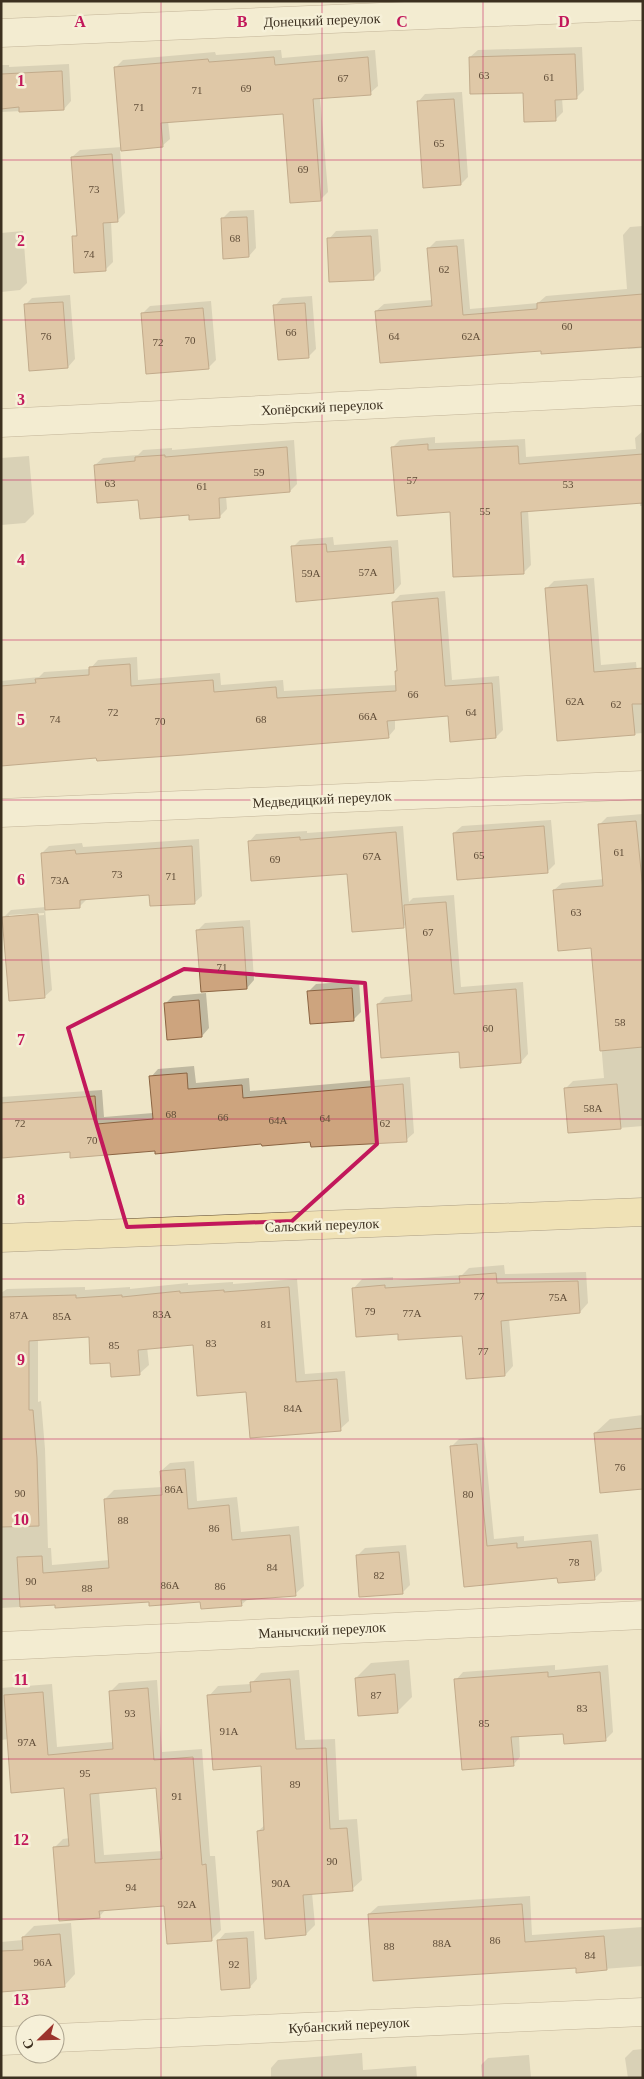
<svg xmlns="http://www.w3.org/2000/svg" width="644" height="2079" font-family="'Times New Roman',serif">
<rect width="100%" height="100%" fill="#efe6c8"/>
<g fill="#0003" fill-rule="evenodd">
<path d="M582,47L584,90L576,98H562L563,112L555,120L524,92L470,57L478,50Z"/>
<path d="M281,50L282,58L375,50L378,86L370,93L320,97L328,192L320,200L284,113L168,121L170,139L162,146L120,150L125,213L117,221H111L113,262L105,270L74,237L78,233L72,157L80,150L122,147L116,67L123,60L215,52L216,55Z"/>
<path d="M69,64L71,101L64,109L1,112V65H9V67Z"/>
<path d="M462,92L468,177L461,184L418,102L425,94Z"/>
<path d="M254,210L256,248L249,256L222,219L230,211Z"/>
<path d="M643,226V348L628,349V346L542,350L376,311L384,304L432,300L428,249L436,241L464,239L470,309L538,303L546,296L627,289L623,235L630,227Z"/>
<path d="M378,229L381,271L373,279L329,239L336,231Z"/>
<path d="M23,231L27,283L20,290L1,292V233Z"/>
<path d="M70,295L75,359L68,367L25,305L32,298Z"/>
<path d="M312,296L316,349L308,357L275,306L282,298Z"/>
<path d="M211,301L216,360L208,368L143,313L150,306Z"/>
<path d="M643,431V506H640V502L528,510L531,565L524,572L451,511L392,448L400,440L435,437V443L525,439L526,457L636,449L635,438Z"/>
<path d="M294,440L297,484L290,491L226,496L227,509L220,516L190,514L139,499L95,465L103,458L138,455L143,450L172,448V450Z"/>
<path d="M29,456L34,514L25,523L1,525V458Z"/>
<path d="M333,537L334,545L398,540L401,584L394,592L293,547L300,540Z"/>
<path d="M594,578L601,665L636,662L638,683H643V733L558,740L547,588L554,581Z"/>
<path d="M445,591L452,680L499,676L503,730L496,737L449,715L395,720V729L388,737L98,757L1,765V681L39,677L44,672L90,669L98,660L137,657L138,680L220,673L221,685L283,680L284,691L397,685L396,671L398,669L393,602L400,595Z"/>
<path d="M643,814V1126L569,1132L566,1088L573,1081L604,1078L593,947L554,890L562,883L604,879L600,824L607,817Z"/>
<path d="M551,820L555,864L547,872L454,833L462,826Z"/>
<path d="M403,826L409,902L413,898L454,895L461,987L523,982L528,1054L521,1062L460,1050L378,1004L385,997L413,994L407,923L403,927L348,873L249,842L256,834L307,831V833Z"/>
<path d="M199,839L202,896L194,903L151,893L87,899L80,906L45,909L52,990L44,997L3,918L11,910L46,907L42,853L49,846L82,843L83,847ZM44,913V915L9,918V915Z"/>
<path d="M250,920L254,980L247,988L197,931L205,923Z"/>
<path d="M359,981L361,1012L353,1020L308,992L316,984Z"/>
<path d="M206,993L209,1028L202,1036L165,1004L173,996Z"/>
<path d="M194,1066L196,1083L249,1078L250,1091L410,1077L414,1133L406,1140L262,1142L1,1156V1097L102,1090L104,1117L153,1113L151,1077L158,1069Z"/>
<path d="M504,1265L505,1274L586,1272L588,1303L580,1312L509,1319L513,1366L505,1375L463,1334L399,1332L354,1288L362,1279L393,1277V1280L462,1275L469,1268Z"/>
<path d="M297,1279L305,1374L345,1371L349,1421L340,1429L247,1391L194,1343L147,1347L149,1365L140,1373L111,1361L90,1335L38,1339V1402L41,1401L45,1449L48,1548H51L52,1565L110,1560L105,1499L114,1490L162,1487L161,1471L170,1463L194,1461L197,1501L237,1497L241,1532L299,1526L304,1586L295,1594L248,1599L241,1605L201,1601L150,1600L1,1608V1293L7,1289L85,1287V1290L130,1287V1289L188,1283V1285L233,1282V1284Z"/>
<path d="M643,1415V1488L595,1433L610,1419Z"/>
<path d="M484,1437L494,1539L524,1536V1541L598,1534L602,1571L594,1579L558,1577L465,1586L451,1447L459,1439Z"/>
<path d="M406,1545L410,1585L402,1593L357,1556L365,1548Z"/>
<path d="M409,1660L412,1697L397,1712L356,1678L371,1663Z"/>
<path d="M555,1665V1670L608,1665L613,1732L606,1739L565,1733L519,1736L520,1757L513,1765L456,1680L463,1672Z"/>
<path d="M299,1670L305,1740L335,1739L339,1820L357,1819L362,1880L352,1889L312,1893L315,1925L306,1934L258,1831L265,1825L262,1765L209,1696L218,1686L251,1684L261,1673Z"/>
<path d="M157,1680L162,1752L202,1749L210,1856H215L221,1930L212,1939L168,1943L165,1905L106,1909L99,1917L54,1848L63,1839L70,1838L65,1787L9,1739L1,1740V1688L52,1684L57,1747L113,1742L110,1692L119,1683ZM157,1787L162,1851L104,1855L99,1792Z"/>
<path d="M530,1896L532,1935L643,1927V1966L577,1971V1966L369,1914L378,1906Z"/>
<path d="M71,1923L75,1974L65,1985L1,1991V1942L23,1940V1937L34,1926Z"/>
<path d="M254,1931L257,1979L250,1987L218,1941L225,1933Z"/>
<path d="M643,2049V2078H628L625,2058L633,2050Z"/>
<path d="M362,2053L363,2070L416,2066L417,2078H271V2068L278,2060Z"/>
<path d="M529,2055L531,2078H482L481,2065L488,2058Z"/>
</g>
<g fill="#cda47e" stroke="#8b6442" fill-rule="evenodd">
<path d="M575,54L577,99L555,100L556,121L524,122L523,93L470,94L469,57Z"/>
<path d="M274,57L275,65L368,57L371,95L313,99L321,201L290,203L283,114L161,123L163,147L121,151L114,67L208,59L209,62Z"/>
<path d="M62,71L64,110L19,112V107L1,109V74Z"/>
<path d="M454,99L461,185L423,188L417,101Z"/>
<path d="M112,154L118,222L103,223L106,271L74,273L72,236H77L71,157Z"/>
<path d="M247,217L249,257L223,259L221,218Z"/>
<path d="M371,236L374,280L329,282L327,238Z"/>
<path d="M457,246L463,315L537,309V303L643,294V347L541,354V351L380,363L375,311L432,306L427,248Z"/>
<path d="M63,302L68,368L29,371L24,304Z"/>
<path d="M305,303L309,358L278,360L273,305Z"/>
<path d="M203,308L209,369L146,374L141,313Z"/>
<path d="M428,444V450L518,446L519,464L643,454V503L521,512L524,574L453,577L450,512L397,516L391,447Z"/>
<path d="M287,447L290,492L219,498L220,518L189,520V515L140,519L138,500L97,503L94,465L135,461V457L165,455V457Z"/>
<path d="M326,544L327,552L391,547L394,593L296,602L291,546Z"/>
<path d="M587,585L594,672L643,668V704H632L635,735L557,741L545,588Z"/>
<path d="M438,598L445,686L492,683L496,738L450,742L448,716L387,721L389,738L184,755L97,761L96,758L1,766V686L36,683L35,679L89,675V667L130,664L131,686L213,680L214,692L276,687L277,698L396,691L395,671H397L392,602Z"/>
<path d="M636,821L643,890V1047L600,1051L591,948L558,951L553,890L603,886L598,824Z"/>
<path d="M544,826L548,873L457,880L453,833Z"/>
<path d="M396,832L404,928L352,932L347,874L251,881L248,841L300,837V840Z"/>
<path d="M192,846L195,904L150,906L149,895L80,900V908L45,910L41,853L75,850L76,854Z"/>
<path d="M446,902L454,994L516,989L521,1063L460,1068L459,1052L381,1058L377,1004L412,1001L404,905Z"/>
<path d="M38,914L45,998L9,1001L2,917Z"/>
<path d="M243,927L247,989L201,992L196,930Z"/>
<path d="M352,988L354,1021L310,1024L307,991Z"/>
<path d="M199,1000L202,1037L167,1040L164,1003Z"/>
<path d="M187,1073L188,1089L242,1085L243,1098L403,1084L407,1142L311,1147L310,1142L262,1146L261,1144L155,1154V1151L70,1158V1152L2,1158L1,1103L95,1096L97,1124L153,1119L149,1076Z"/>
<path d="M617,1084L621,1129L568,1133L564,1088Z"/>
<path d="M496,1273L497,1283L578,1281L580,1313L501,1321L505,1376L466,1379L462,1336L398,1340V1334L356,1337L352,1288L385,1285V1288L460,1283L459,1276Z"/>
<path d="M289,1287L296,1382L337,1379L341,1431L250,1438L246,1392L197,1396L193,1345L138,1350L140,1375L111,1377L110,1363L90,1364L89,1337L29,1341V1410H33L37,1458L39,1526L1,1527V1297L76,1295V1298L122,1295V1297L180,1291V1293L224,1290V1292Z"/>
<path d="M643,1428V1489L600,1493L594,1433Z"/>
<path d="M477,1444L487,1546L517,1543V1548L591,1541L595,1580L558,1583L557,1578L464,1587L450,1446Z"/>
<path d="M185,1469L188,1509L229,1505L232,1540L290,1535L296,1596L241,1600L242,1606L201,1609L200,1602L149,1606V1602L55,1608V1605L20,1607L17,1557L42,1556L43,1573L109,1568L104,1499L162,1495L160,1471Z"/>
<path d="M399,1552L403,1594L359,1597L356,1555Z"/>
<path d="M548,1672V1677L600,1672L606,1741L564,1744L563,1734L511,1737L514,1766L462,1770L454,1679Z"/>
<path d="M395,1674L398,1713L358,1716L355,1678Z"/>
<path d="M290,1679L296,1749L326,1748L330,1829L347,1828L353,1891L303,1895L306,1935L265,1939L257,1831L264,1830L261,1766L213,1770L207,1695L251,1692L250,1682Z"/>
<path d="M148,1688L154,1760L193,1757L202,1865L206,1864L212,1941L167,1944L164,1906L99,1911L100,1918L59,1921L53,1847L69,1846L64,1788L11,1793L4,1695L43,1692L48,1755L113,1749L109,1691ZM156,1788L162,1859L95,1863L90,1794Z"/>
<path d="M522,1904L525,1942L604,1936L607,1970L576,1973V1968L373,1981L368,1914Z"/>
<path d="M60,1934L65,1987L1,1992V1951L23,1950L22,1937Z"/>
<path d="M247,1938L250,1988L221,1990L217,1940Z"/>
</g>
<g fill="none" stroke-linecap="round" stroke-linejoin="round">
<defs>
<g id="minor">
<path d="M1,33L643,6"/>
<path d="M1,423L643,391"/>
<path d="M1,813L643,785"/>
<path d="M1,1646L643,1615"/>
<path d="M55,2038L643,2012"/>
<path d="M1,2041L25,2040"/>
</g>
<path id="major" d="M1,1238L643,1212"/>
</defs>
<use href="#minor" stroke="#8c795d" stroke-width="29"/>
<use href="#major" stroke="#5a4731" stroke-width="29"/>
<use href="#minor" stroke="#f9f3dc" stroke-width="28"/>
<use href="#major" stroke="#f1dea1" stroke-width="28"/>
</g>
<path d="M0 0H644V2079H0ZM184,969L365,983L377,1144L292,1221L127,1227L68,1028Z" fill="#efe6c8" fill-opacity=".55" fill-rule="evenodd"/>
<path fill="none" stroke="#c2185b" stroke-width="4" stroke-linejoin="round" d="M184,969L365,983L377,1144L292,1221L127,1227L68,1028Z"/>
<path fill="none" stroke="#c2185b" stroke-width="1" stroke-opacity="0.55" d="M161,1V2078M322,1V2078M483,1V2078M1,160H643M1,320H643M1,480H643M1,640H643M1,800H643M1,960H643M1,1119H643M1,1279H643M1,1439H643M1,1599H643M1,1759H643M1,1919H643"/>
<g text-anchor="middle" stroke-width="5" stroke-linejoin="round" paint-order="stroke">
<g font-size="11" fill="#604d38">
<text x="484" y="79">63</text>
<text x="549" y="81">61</text>
<text x="343" y="82">67</text>
<text x="246" y="92">69</text>
<text x="197" y="94">71</text>
<text x="139" y="111">71</text>
<text x="439" y="147">65</text>
<text x="303" y="173">69</text>
<text x="94" y="193">73</text>
<text x="235" y="242">68</text>
<text x="89" y="258">74</text>
<text x="444" y="273">62</text>
<text x="567" y="330">60</text>
<text x="291" y="336">66</text>
<text x="46" y="340">76</text>
<text x="394" y="340">64</text>
<text x="471" y="340">62А</text>
<text x="190" y="344">70</text>
<text x="158" y="346">72</text>
<text x="259" y="476">59</text>
<text x="412" y="484">57</text>
<text x="110" y="487">63</text>
<text x="568" y="488">53</text>
<text x="202" y="490">61</text>
<text x="485" y="515">55</text>
<text x="368" y="576">57А</text>
<text x="311" y="577">59А</text>
<text x="413" y="698">66</text>
<text x="575" y="705">62А</text>
<text x="616" y="708">62</text>
<text x="113" y="716">72</text>
<text x="471" y="716">64</text>
<text x="368" y="720">66А</text>
<text x="55" y="723">74</text>
<text x="261" y="723">68</text>
<text x="160" y="725">70</text>
<text x="619" y="856">61</text>
<text x="479" y="859">65</text>
<text x="372" y="860">67А</text>
<text x="275" y="863">69</text>
<text x="117" y="878">73</text>
<text x="171" y="880">71</text>
<text x="60" y="884">73А</text>
<text x="576" y="916">63</text>
<text x="428" y="936">67</text>
<text x="222" y="971">71</text>
<text x="620" y="1026">58</text>
<text x="488" y="1032">60</text>
<text x="593" y="1112">58А</text>
<text x="171" y="1118">68</text>
<text x="223" y="1121">66</text>
<text x="325" y="1122">64</text>
<text x="278" y="1124">64А</text>
<text x="20" y="1127">72</text>
<text x="385" y="1127">62</text>
<text x="92" y="1144">70</text>
<text x="479" y="1300">77</text>
<text x="558" y="1301">75А</text>
<text x="370" y="1315">79</text>
<text x="412" y="1317">77А</text>
<text x="162" y="1318">83А</text>
<text x="19" y="1319">87А</text>
<text x="62" y="1320">85А</text>
<text x="266" y="1328">81</text>
<text x="211" y="1347">83</text>
<text x="114" y="1349">85</text>
<text x="483" y="1355">77</text>
<text x="293" y="1412">84А</text>
<text x="620" y="1471">76</text>
<text x="174" y="1493">86А</text>
<text x="20" y="1497">90</text>
<text x="468" y="1498">80</text>
<text x="123" y="1524">88</text>
<text x="214" y="1532">86</text>
<text x="574" y="1566">78</text>
<text x="272" y="1571">84</text>
<text x="379" y="1579">82</text>
<text x="31" y="1585">90</text>
<text x="170" y="1589">86А</text>
<text x="220" y="1590">86</text>
<text x="87" y="1592">88</text>
<text x="376" y="1699">87</text>
<text x="582" y="1712">83</text>
<text x="130" y="1717">93</text>
<text x="484" y="1727">85</text>
<text x="229" y="1735">91А</text>
<text x="27" y="1746">97А</text>
<text x="85" y="1777">95</text>
<text x="295" y="1788">89</text>
<text x="177" y="1800">91</text>
<text x="332" y="1865">90</text>
<text x="281" y="1887">90А</text>
<text x="131" y="1891">94</text>
<text x="187" y="1908">92А</text>
<text x="495" y="1944">86</text>
<text x="442" y="1947">88А</text>
<text x="389" y="1950">88</text>
<text x="590" y="1959">84</text>
<text x="43" y="1966">96А</text>
<text x="234" y="1968">92</text>
</g>
<g font-size="14" fill="#3c3020" stroke="#f6f0d8">
<text transform="translate(322 20) rotate(-2)" y="5">Донецкий переулок</text>
<text transform="translate(322 407) rotate(-3)" y="5">Хопёрский переулок</text>
<text transform="translate(322 799) rotate(-3)" y="5">Медведицкий переулок</text>
<text transform="translate(322 1225) rotate(-2)" y="5">Сальский переулок</text>
<text transform="translate(322 1630) rotate(-3)" y="5">Манычский переулок</text>
<text transform="translate(349 2025) rotate(-3)" y="5">Кубанский переулок</text>
</g>
</g>
<g font-size="16" text-anchor="middle" font-weight="bold" fill="#c2185b" stroke="#f6f0d8" stroke-width="5" stroke-linejoin="round" paint-order="stroke">
<text x="80" y="27">A</text>
<text x="242" y="27">B</text>
<text x="402" y="27">C</text>
<text x="564" y="27">D</text>
<text x="21" y="86">1</text>
<text x="21" y="246">2</text>
<text x="21" y="405">3</text>
<text x="21" y="565">4</text>
<text x="21" y="725">5</text>
<text x="21" y="885">6</text>
<text x="21" y="1045">7</text>
<text x="21" y="1205">8</text>
<text x="21" y="1365">9</text>
<text x="21" y="1525">10</text>
<text x="21" y="1685">11</text>
<text x="21" y="1845">12</text>
<text x="21" y="2005">13</text>
</g>
<rect width="644" height="2079" fill="none" stroke="#3c3020" stroke-width="5"/>
<g transform="translate(40 2039) rotate(247)"><circle r="24" fill="#f6f0d8" stroke="#aca38e"/>
<path d="M0-4L9 19L0 12L-9 19Z" fill="#9b332c"/>
<text y="-8" font-size="14" font-weight="bold" text-anchor="middle" fill="#3c3020">С</text>
</g>
</svg>
